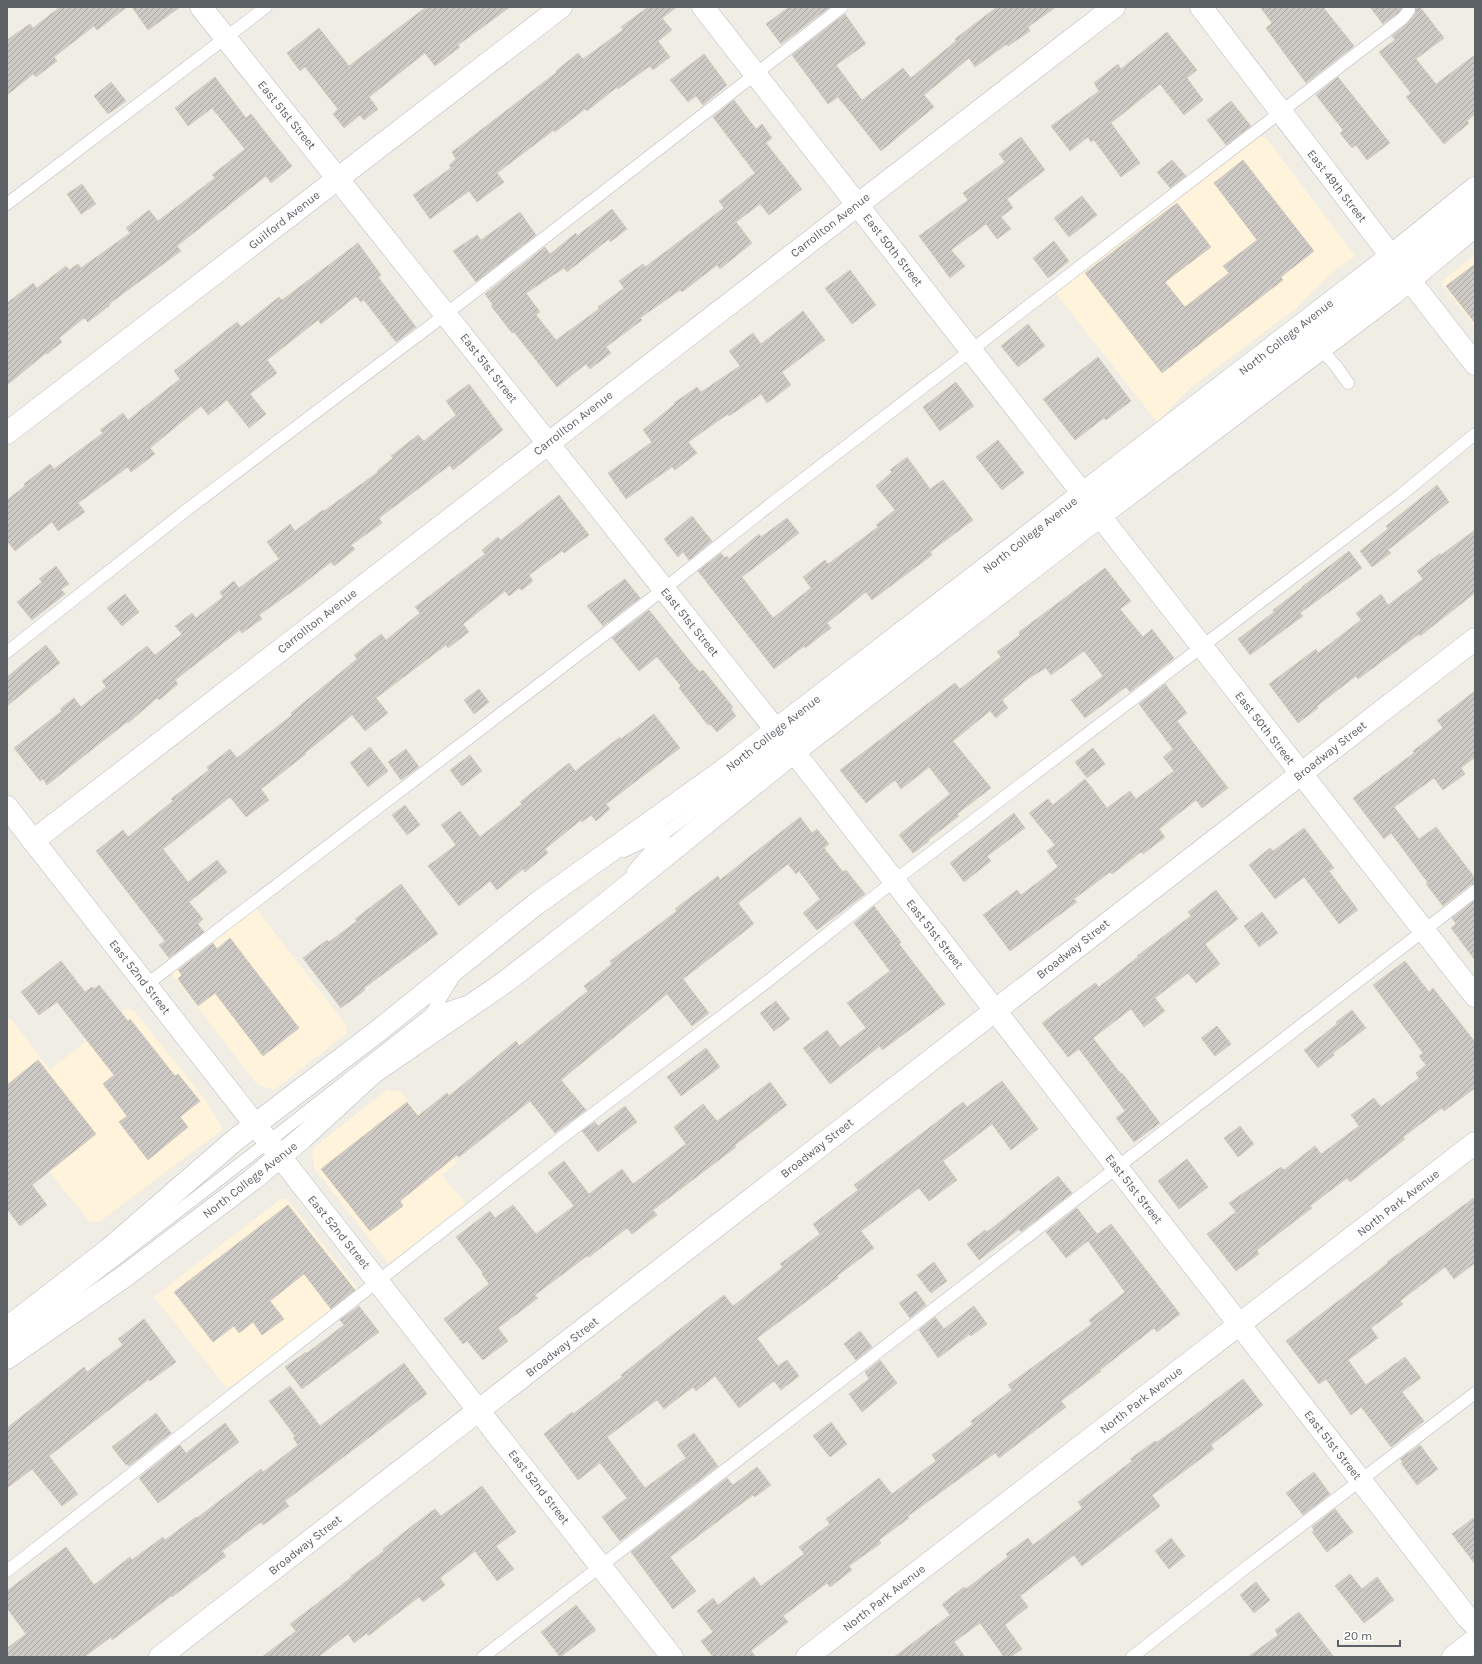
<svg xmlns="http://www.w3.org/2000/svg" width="1482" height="1664" font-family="Karla,sans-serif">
<defs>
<pattern id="building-hatch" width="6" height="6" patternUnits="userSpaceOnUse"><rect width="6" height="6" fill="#cdc9c4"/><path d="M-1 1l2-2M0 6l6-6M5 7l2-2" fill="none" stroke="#aaa7a3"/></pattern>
</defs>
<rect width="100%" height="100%" fill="#f0ede5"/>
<g fill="#fff4db">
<path d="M1258,137H1265L1355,256L1335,270L1296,308L1191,387L1157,422L1055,292Z"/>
<path d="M1475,255V326L1442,285L1445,279Z"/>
<path d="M255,907L346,1025L347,1033L274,1090L257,1084L170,972Z"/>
<path d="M127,1008L135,1012L206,1101L223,1129L99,1222H90L7,1120V1018L12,1020L50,1070Z"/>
<path d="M387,1090L401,1092L457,1163L442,1175L466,1204L389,1264L314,1168L312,1152L317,1145Z"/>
<path d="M282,1198L287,1199L358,1289V1292L230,1387L225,1386L154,1297Z"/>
</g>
<g fill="url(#building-hatch)" stroke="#d5cec2">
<path d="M60,7H127L97,30L94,26L54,57L57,61L36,77L33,74L7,95V40L30,24L33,28Z"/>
<path d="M132,7H180L148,30Z"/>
<path d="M426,7H510L458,45L460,47L435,66L425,53L369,97L378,109L364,120L360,115L344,128L333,114L338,109L305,67L300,71L287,53L319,28L349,66Z"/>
<path d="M648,7H677L662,18L672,30L658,41L670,57L653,70L650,66L618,89L617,87L587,111L585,109L555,132L554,130L497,173L504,182L477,202L469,191L430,219L413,195L451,168L449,165L456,159L452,152L557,72L556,71L578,53L583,59L623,30L621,27Z"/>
<path d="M789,7H830L781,44L766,24Z"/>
<path d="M997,7H1056L1028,27L1030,31L1008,46L1007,44L975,67L969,58L924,95L934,107L881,151L838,97L828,104L792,55L845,14L866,44L836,65L862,100L903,68L911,78L956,41L955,39Z"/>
<path d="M1260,7H1323L1354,46L1306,83L1266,28L1272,23Z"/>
<path d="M1370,7H1402V8L1398,13L1383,24Z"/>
<path d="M1416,7H1420L1444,38L1416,59L1436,84L1475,55V114L1467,121L1469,123L1444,144L1406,97L1411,93L1379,52L1395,40L1392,36L1409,22L1415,14Z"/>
<path d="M1167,32L1197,70L1187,78L1203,100L1184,115L1160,84L1111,123L1140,163L1121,177L1094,140L1091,142L1088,137L1070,151L1051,126L1099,91L1094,83L1118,64L1121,69Z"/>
<path d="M704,54L727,85L703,105L696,96L688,102L670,80Z"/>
<path d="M215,77L246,118L251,114L292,166L271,183L266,176L177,246L181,251L109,304L110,305L88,322L84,318L59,338L62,342L47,354L46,353L7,385V303L33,283L37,288L66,266L69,270L78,264L81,268L130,233L126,228L149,210L158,221L215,178L212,175L245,149L212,108L188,126L175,108Z"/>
<path d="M1338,77L1390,143L1367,160L1356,145L1352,148L1340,133L1343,130L1316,95Z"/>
<path d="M111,82L126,101L108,114L94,96Z"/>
<path d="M734,100L756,129L762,124L772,138L766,143L802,189L769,215L760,204L736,222L752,243L720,269L717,265L682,292L680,290L640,318L642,320L606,347L611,353L590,369L586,364L557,387L514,332L512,333L491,306L493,305L485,294L545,247L550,254L576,233L577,236L612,209L627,229L610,242L609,239L567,272L564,268L526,293L540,312L536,315L556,340L599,309L598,307L624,288L619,281L643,264L645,267L724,208L719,201L755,173L713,117Z"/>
<path d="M1231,101L1251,126L1226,145L1207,120Z"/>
<path d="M1021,137L1045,170L1007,199L1013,208L1001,217L1011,229L997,239L986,224L951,250L965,266L950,278L919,236L968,200L963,193L1005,162L999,154Z"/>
<path d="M1172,160L1186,176L1170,188L1157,172Z"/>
<path d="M1243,160L1314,251L1281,277L1283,280L1162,373L1085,273L1177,203L1211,247L1165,282L1185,307L1229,273L1223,266L1257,240L1214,183Z"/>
<path d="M82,184L96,204L81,214L67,194Z"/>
<path d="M1082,196L1097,215L1069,237L1054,218Z"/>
<path d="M520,212L536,235L476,282L453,251L477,235L481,240Z"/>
<path d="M1054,241L1069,261L1048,278L1033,258Z"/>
<path d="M358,243L381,275L378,277L416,327L396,342L364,300L361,302L356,296L321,324L318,320L267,360L277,373L250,394L266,414L249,428L227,400L208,415L201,406L150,448L155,454L131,472L128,467L78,503L85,512L58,531L52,522L15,551L7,541V500L25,486L24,484L50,464L54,469L103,433L100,430L123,413L128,420L180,379L174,371L237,322L241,327L279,297L282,300Z"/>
<path d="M1475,264V323L1446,286Z"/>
<path d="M850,270L876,305L852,324L825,288Z"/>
<path d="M803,311L825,340L782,372L791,385L767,403L761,394L729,416L728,414L688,442L697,453L675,470L672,467L626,499L608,473L652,442L643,430L675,404L674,403L697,387L701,392L740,366L729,351L753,333L761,344Z"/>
<path d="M1028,324L1045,346L1018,367L1001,346Z"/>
<path d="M1098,357L1131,401L1106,420L1104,418L1075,440L1043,399Z"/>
<path d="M956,382L974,406L940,431L923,407Z"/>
<path d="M469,384L503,430L453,470L450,465L379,518L382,523L351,545L355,549L334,566L331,562L300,586L259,615L262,619L242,633L240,630L175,680L178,684L159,700L157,698L128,723L127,722L47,785L43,779L40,781L14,748L62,711L60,709L74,698L81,707L106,687L102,681L147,646L155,655L182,634L175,626L192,613L196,618L223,597L220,592L234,581L239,588L279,559L267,542L290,524L295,531L323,510L324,511L378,472L377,471L393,458L391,456L418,435L424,441L456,415L446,401Z"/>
<path d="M998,440L1024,473L1002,490L976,457Z"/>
<path d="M907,457L930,489L943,480L973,520L930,552L932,555L872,600L866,592L827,623L831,628L805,648L804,646L774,669L698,571L721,553L725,558L727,556L729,559L759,534L761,537L787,518L799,533L742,577L773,618L811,588L803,577L825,560L828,564L878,527L876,525L895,510L876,486L892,472L890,470Z"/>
<path d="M1437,485L1449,502L1388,550L1391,553L1372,567L1360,551L1388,529L1386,526Z"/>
<path d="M559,495L589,535L564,553L562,551L529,575L533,581L522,590L519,588L509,596L505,591L463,624L469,632L448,648L446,645L376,698L388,713L365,731L352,715L305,753L306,754L261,789L269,800L246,817L230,797L163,849L188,882L217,860L227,872L189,902L203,919L198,924L204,932L169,958L159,945L165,941L96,851L123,830L128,837L173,801L171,799L209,770L207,767L230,749L237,758L292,715L291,713L357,659L354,655L381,634L386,640L420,613L415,607L485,554L482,550L498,537L501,540Z"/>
<path d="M692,516L712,541L689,560L683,552L678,557L664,539Z"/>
<path d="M1475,530V593L1420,636L1419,634L1358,679L1356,676L1317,706L1318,708L1298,723L1269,684L1316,649L1318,653L1361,620L1356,613L1381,594L1388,605L1423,579L1417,571L1439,554L1441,555Z"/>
<path d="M1349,551L1362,568L1300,613L1303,616L1250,655L1238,639L1274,612L1273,610L1302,588V587Z"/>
<path d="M56,566L69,584L61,589L65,594L32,620L17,602L42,582L39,579Z"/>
<path d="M1105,568L1131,601L1120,609L1143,637L1152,629L1174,658L1130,692L1126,687L1085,718L1071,700L1103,676L1084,651L1051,675L1046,668L1029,678L1002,700L1008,708L996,718L990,711L953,741L991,788L957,814L959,816L928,840L929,841L913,853L899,835L950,794L929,767L901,789L895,780L866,803L840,770L955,683L960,689L1001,657L997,652L1020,635L1019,632Z"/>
<path d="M625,579L640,598L603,626L587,606Z"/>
<path d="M125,594L139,612L122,626L107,608Z"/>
<path d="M649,610L693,665L700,672L703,670L733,707L731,709L736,716L717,732L710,724L708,725L679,688L681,686L657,657L639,671L612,638Z"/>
<path d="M46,645L60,663L7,706V677Z"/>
<path d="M1165,684L1187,713L1177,721L1228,788L1202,808L1196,800L1159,829L1165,837L1143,854L1141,852L1112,874L1110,872L1074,899L1077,902L1010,951L983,915L1017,890L1021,895L1058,867L1047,851L1055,845L1029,813L1048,799L1053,805L1085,779L1107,808L1130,791L1136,799L1174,771L1163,757L1173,749L1139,704Z"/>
<path d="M479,689L489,702L474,714L464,700Z"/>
<path d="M1475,691V757L1461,768L1465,774L1443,790L1434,778L1394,807L1419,839L1436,827L1475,878V884L1470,885L1443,906L1426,884L1428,883L1391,833L1384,839L1353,798L1414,753L1413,751L1443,728L1437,720Z"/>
<path d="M654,714L680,748L606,804L610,809L596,821L591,815L582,822L581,820L545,849L548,853L525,872L523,869L497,890L490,881L459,906L428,866L456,845L441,825L460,811L480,837L522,804L520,802L569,763L575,771L620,737L621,739Z"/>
<path d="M370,747L388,771L368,787L350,763Z"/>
<path d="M1093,748L1105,764L1087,778L1075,762Z"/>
<path d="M406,749L419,767L401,780L388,762Z"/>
<path d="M470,755L482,771L462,786L450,770Z"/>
<path d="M405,805L420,825L407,835L392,815Z"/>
<path d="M1014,813L1025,828L987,856L991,861L964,882L950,863Z"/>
<path d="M800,817L812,833L817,829L829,844L824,848L843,872L846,870L865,894L817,930L803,913L820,899L799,871L796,874L788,864L738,903L754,924L683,979L709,1013L692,1026L667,994L561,1080L586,1110L555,1133L530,1101L459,1157L457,1155L400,1201L403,1206L370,1231L321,1169L407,1102L418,1116L447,1093L449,1096L516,1041L519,1046L588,991L584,986L612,964L610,961L677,911L675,909L718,876L720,880Z"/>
<path d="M1304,828L1334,868L1329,871L1358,910L1339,924L1304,877L1275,899L1249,865L1270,848L1273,851Z"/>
<path d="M401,884L438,934L364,988L365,990L341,1008L303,958L327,940L329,942L357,921L355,919Z"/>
<path d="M1216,890L1238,919L1205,944L1220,964L1196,983L1188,973L1155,998L1165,1011L1144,1027L1131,1009L1093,1038L1121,1074L1122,1073L1160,1123L1134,1142L1116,1118L1125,1111L1097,1073L1079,1049L1068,1057L1042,1023L1095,983L1099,987L1138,957L1137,956L1191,916L1188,912Z"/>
<path d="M1475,900V960L1451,928L1456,924L1452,918Z"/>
<path d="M874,906L901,942L899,944L945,1004L882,1050L880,1046L830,1084L803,1048L827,1030L840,1047L866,1028L847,1003L890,971L854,923Z"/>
<path d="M1262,912L1278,933L1259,947L1244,926Z"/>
<path d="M230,938L299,1028L263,1056L215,993L198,1006L178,979L182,975L178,970L213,943L217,949Z"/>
<path d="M61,961L85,992L92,987L94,989L99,985L128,1021L130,1019L175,1076L178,1074L200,1101L180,1117L188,1127L148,1160L119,1122L127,1116L103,1084L114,1075L57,1002L39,1015L21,992Z"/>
<path d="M1405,961L1429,992L1433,988L1475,1042V1088L1444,1111L1442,1108L1403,1137L1405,1139L1350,1182L1347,1178L1310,1206L1312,1208L1257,1250L1259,1254L1236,1271L1207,1234L1236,1212L1229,1203L1281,1167L1284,1170L1315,1146L1321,1154L1359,1126L1351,1115L1374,1098L1381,1107L1419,1078L1416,1073L1426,1065L1419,1056L1423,1053L1373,985Z"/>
<path d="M776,1001L790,1019L774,1031L760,1013Z"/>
<path d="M1352,1010L1366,1028L1333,1053L1334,1055L1318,1068L1304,1050L1337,1024L1336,1022Z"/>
<path d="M1217,1026L1231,1044L1215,1056L1201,1038Z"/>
<path d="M706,1048L720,1067L681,1096L667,1077Z"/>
<path d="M38,1060L96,1134L32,1185L47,1205L20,1226L7,1209V1085Z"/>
<path d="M1002,1081L1038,1129L1011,1150L992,1124L943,1161L957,1180L929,1201L919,1188L861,1231L874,1248L837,1276L838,1278L757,1338L778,1366L787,1360L799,1376L781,1390L774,1381L739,1408L715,1376L696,1391L693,1387L664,1409L657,1400L607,1437L645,1488L686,1458L677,1445L694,1433L718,1466L620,1541L602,1517L627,1498L600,1463L578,1480L544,1434L572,1412L573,1414L622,1377L621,1375L724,1295L733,1306L783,1267L780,1264L820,1234L813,1224L858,1190L854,1185L963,1102L967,1107Z"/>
<path d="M770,1082L787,1105L735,1145L736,1147L653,1210L657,1215L632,1234L627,1228L589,1257L587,1256L535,1295L538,1298L498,1328L508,1341L483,1360L467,1341L463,1344L444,1319L489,1284L482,1274L483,1273L456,1237L490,1211L495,1218L513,1205L536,1234L574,1206L548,1173L564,1161L589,1194L622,1169L633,1184L686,1144L674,1127L703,1104L717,1121Z"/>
<path d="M625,1106L637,1122L598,1152L582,1131L595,1122L598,1126Z"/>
<path d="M1240,1126L1254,1144L1238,1157L1224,1138Z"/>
<path d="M1187,1159L1208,1187L1179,1209L1158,1181Z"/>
<path d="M1058,1176L1072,1193L1021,1232L1019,1229L979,1260L967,1244L985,1230L987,1232Z"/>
<path d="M1475,1197V1263L1454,1279L1445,1267L1400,1301L1403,1304L1371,1328L1378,1338L1348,1360L1366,1385L1405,1357L1421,1378L1402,1392L1424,1421L1391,1447L1361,1407L1351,1415L1326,1379L1319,1384L1286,1341L1388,1263L1387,1262Z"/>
<path d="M288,1205L355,1290L331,1309L304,1274L270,1301L284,1319L262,1335L253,1322L239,1333L234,1326L213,1342L174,1292Z"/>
<path d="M1077,1208L1097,1234L1066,1258L1046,1232Z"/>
<path d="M1111,1224L1180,1314L1157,1332L1154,1328L1100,1370L1101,1371L1061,1401L1066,1407L999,1458L995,1453L908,1516L909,1518L879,1540L881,1543L849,1566L852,1570L830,1587L827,1583L783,1616L788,1622L751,1651L756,1657H713L701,1641L713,1632L697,1611L713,1598L718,1605L754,1577L761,1586L804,1554L799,1547L830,1524L826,1519L879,1478L892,1494L936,1461L932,1455L973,1424L971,1421L1012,1390L1008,1385L1092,1324L1089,1320L1125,1292L1088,1241Z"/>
<path d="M934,1262L947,1281L931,1293L917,1275Z"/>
<path d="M916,1291L926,1305L910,1318L899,1303Z"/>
<path d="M359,1306L379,1332L302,1389L285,1367L306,1352L307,1353L344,1325L340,1320Z"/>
<path d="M974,1306L987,1324L971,1336L970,1334L938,1358L919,1330L935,1317L944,1329Z"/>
<path d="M144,1319L176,1362L150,1381L149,1379L49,1456L78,1494L62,1506L32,1469L7,1488V1428L84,1367L87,1372L123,1345L118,1339Z"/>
<path d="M860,1331L872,1347L856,1360L844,1344Z"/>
<path d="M880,1360L897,1383L862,1412L849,1394L869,1379L865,1372Z"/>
<path d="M404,1363L427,1394L285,1501L289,1506L263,1525L261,1522L222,1551L226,1556L172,1597L171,1596L112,1640L111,1637L84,1657H7V1648L26,1634L7,1608V1591L33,1571L66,1547L94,1585L130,1557L132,1560L163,1537L165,1540L196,1517L197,1518L261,1469L263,1472L298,1445L293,1438L295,1436L269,1401L290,1386L320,1426Z"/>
<path d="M1243,1379L1263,1405L1211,1445L1214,1449L1152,1495L1160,1506L1082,1566L1074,1555L1020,1596L1028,1607L1005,1625L1022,1649L1011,1657H1004L980,1623L954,1642L965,1657H894L950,1615L942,1604L964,1587L966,1589L1008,1557L1006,1554L1028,1538L1033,1545L1082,1508L1078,1502L1132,1461L1130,1459L1155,1441L1157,1442L1191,1418Z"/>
<path d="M156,1413L171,1433L129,1466L128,1464L126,1465L112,1447Z"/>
<path d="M831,1422L847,1444L830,1457L813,1436Z"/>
<path d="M225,1423L239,1442L158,1503L139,1478L180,1445L186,1453Z"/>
<path d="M1420,1445L1438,1469L1417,1485L1401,1463L1403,1462L1400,1459Z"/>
<path d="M757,1467L771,1485L755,1497L753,1495L670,1557L696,1591L673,1609L631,1552L727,1478L733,1485Z"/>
<path d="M1314,1472L1330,1494L1303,1515L1286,1493Z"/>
<path d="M482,1486L516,1532L496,1546L514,1569L497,1581L475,1551L440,1578L445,1585L423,1602L419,1597L368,1636L367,1633L354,1643L348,1634L318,1657H262L296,1631L290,1624L352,1577L351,1576L384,1551L383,1549L412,1526L435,1509L441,1516Z"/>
<path d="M1335,1509L1353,1532L1327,1552L1312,1532L1314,1530L1312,1527Z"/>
<path d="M1475,1517V1564L1452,1534Z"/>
<path d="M1171,1538L1185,1556L1169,1569L1155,1551Z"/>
<path d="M1350,1574L1362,1589L1377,1577L1394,1600L1364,1623L1335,1586Z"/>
<path d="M1256,1582L1270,1600L1254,1613L1240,1595Z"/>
<path d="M576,1605L596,1630L560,1657L541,1632Z"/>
<path d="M1299,1612L1334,1657H1248L1278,1635L1275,1630Z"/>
</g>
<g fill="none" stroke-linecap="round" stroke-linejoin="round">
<defs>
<g id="lane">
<path d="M7,204L266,7"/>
<path d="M1321,349L1336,366L1348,383"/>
<path d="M7,652L184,512L446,314L842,7"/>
<path d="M624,851L669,830L756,765L1385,280L1475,209"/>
<path d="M633,871L665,834"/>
<path d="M146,985L664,589L771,504L1403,18L1409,10V7"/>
<path d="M431,1014L453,978"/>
<path d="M7,1343L268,1142L431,1014L463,1003"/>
<path d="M7,1571L556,1142L768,981L894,881L1401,495L1475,434"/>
<path d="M483,1657L1475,891"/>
<path d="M1132,1657L1248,1566L1475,1393"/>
</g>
<g id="street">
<path d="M201,7L776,730"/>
<path d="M703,7L1083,494"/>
<path d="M1201,7L1391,256"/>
<path d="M7,433L561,7"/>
<path d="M1100,516L1475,996"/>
<path d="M794,752L1467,1617L1475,1625"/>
<path d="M33,841L1114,7"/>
<path d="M160,1657C599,1319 1036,978 1475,639"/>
<path d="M807,1657L1475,1143"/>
</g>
<g id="secondary">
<path d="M1401,269L1475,364"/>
<path d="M7,807C227,1092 450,1374 672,1657"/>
<path d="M7,1328L108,1250L235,1140L378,1031L536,904L725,769L1391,256L1475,188"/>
<path d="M7,1358L125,1276L252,1180L302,1138L374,1072L505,982L603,906L794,752L1100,516L1394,293L1475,226"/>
<path d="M1453,1657L1475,1640"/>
</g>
</defs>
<use href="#lane" stroke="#b7bbc0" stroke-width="13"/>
<use href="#street" stroke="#b7bbc0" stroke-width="23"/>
<use href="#secondary" stroke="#b8bcc2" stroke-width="23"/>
<use href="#lane" stroke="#fff" stroke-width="12"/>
<use href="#street" stroke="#fff" stroke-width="22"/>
<use href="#secondary" stroke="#fff" stroke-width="22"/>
</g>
<g text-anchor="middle" stroke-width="3" stroke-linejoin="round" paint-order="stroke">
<g font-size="12" fill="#5c6166" stroke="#fff">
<text transform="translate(287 115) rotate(51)" y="4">East 51st Street</text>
<text transform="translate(1337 186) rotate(52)" y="4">East 49th Street</text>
<text transform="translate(284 220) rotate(-38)" y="4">Guilford Avenue</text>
<text transform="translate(830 225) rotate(-38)" y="4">Carrollton Avenue</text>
<text transform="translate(893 250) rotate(52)" y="4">East 50th Street</text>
<text transform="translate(1286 337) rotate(-38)" y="4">North College Avenue</text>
<text transform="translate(489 368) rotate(52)" y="4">East 51st Street</text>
<text transform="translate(573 423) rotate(-38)" y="4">Carrollton Avenue</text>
<text transform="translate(1030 535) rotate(-38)" y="4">North College Avenue</text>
<text transform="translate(317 621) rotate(-38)" y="4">Carrollton Avenue</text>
<text transform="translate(690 622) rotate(51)" y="4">East 51st Street</text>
<text transform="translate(1265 728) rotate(52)" y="4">East 50th Street</text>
<text transform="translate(773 733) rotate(-38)" y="4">North College Avenue</text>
<text transform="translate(1330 751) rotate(-38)" y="4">Broadway Street</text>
<text transform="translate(935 934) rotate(52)" y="4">East 51st Street</text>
<text transform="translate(1073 949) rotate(-38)" y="4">Broadway Street</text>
<text transform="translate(140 977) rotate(52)" y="4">East 52nd Street</text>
<text transform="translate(817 1148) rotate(-38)" y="4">Broadway Street</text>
<text transform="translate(250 1180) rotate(-38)" y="4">North College Avenue</text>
<text transform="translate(1134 1189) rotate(52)" y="4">East 51st Street</text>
<text transform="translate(1398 1203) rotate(-38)" y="4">North Park Avenue</text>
<text transform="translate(339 1232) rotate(51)" y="4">East 52nd Street</text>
<text transform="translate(562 1347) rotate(-38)" y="4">Broadway Street</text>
<text transform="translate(1141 1400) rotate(-38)" y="4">North Park Avenue</text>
<text transform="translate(1333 1445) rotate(52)" y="4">East 51st Street</text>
<text transform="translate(539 1487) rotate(52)" y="4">East 52nd Street</text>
<text transform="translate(305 1545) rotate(-38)" y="4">Broadway Street</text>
<text transform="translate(884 1598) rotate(-38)" y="4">North Park Avenue</text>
</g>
</g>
<rect width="1482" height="1664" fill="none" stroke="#5c6166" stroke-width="16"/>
<path d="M1338 1640v6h62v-6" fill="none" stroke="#5c6166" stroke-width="2"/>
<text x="1344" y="1640" font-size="12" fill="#5c6166" stroke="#ffffff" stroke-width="3" paint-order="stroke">20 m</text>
</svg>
